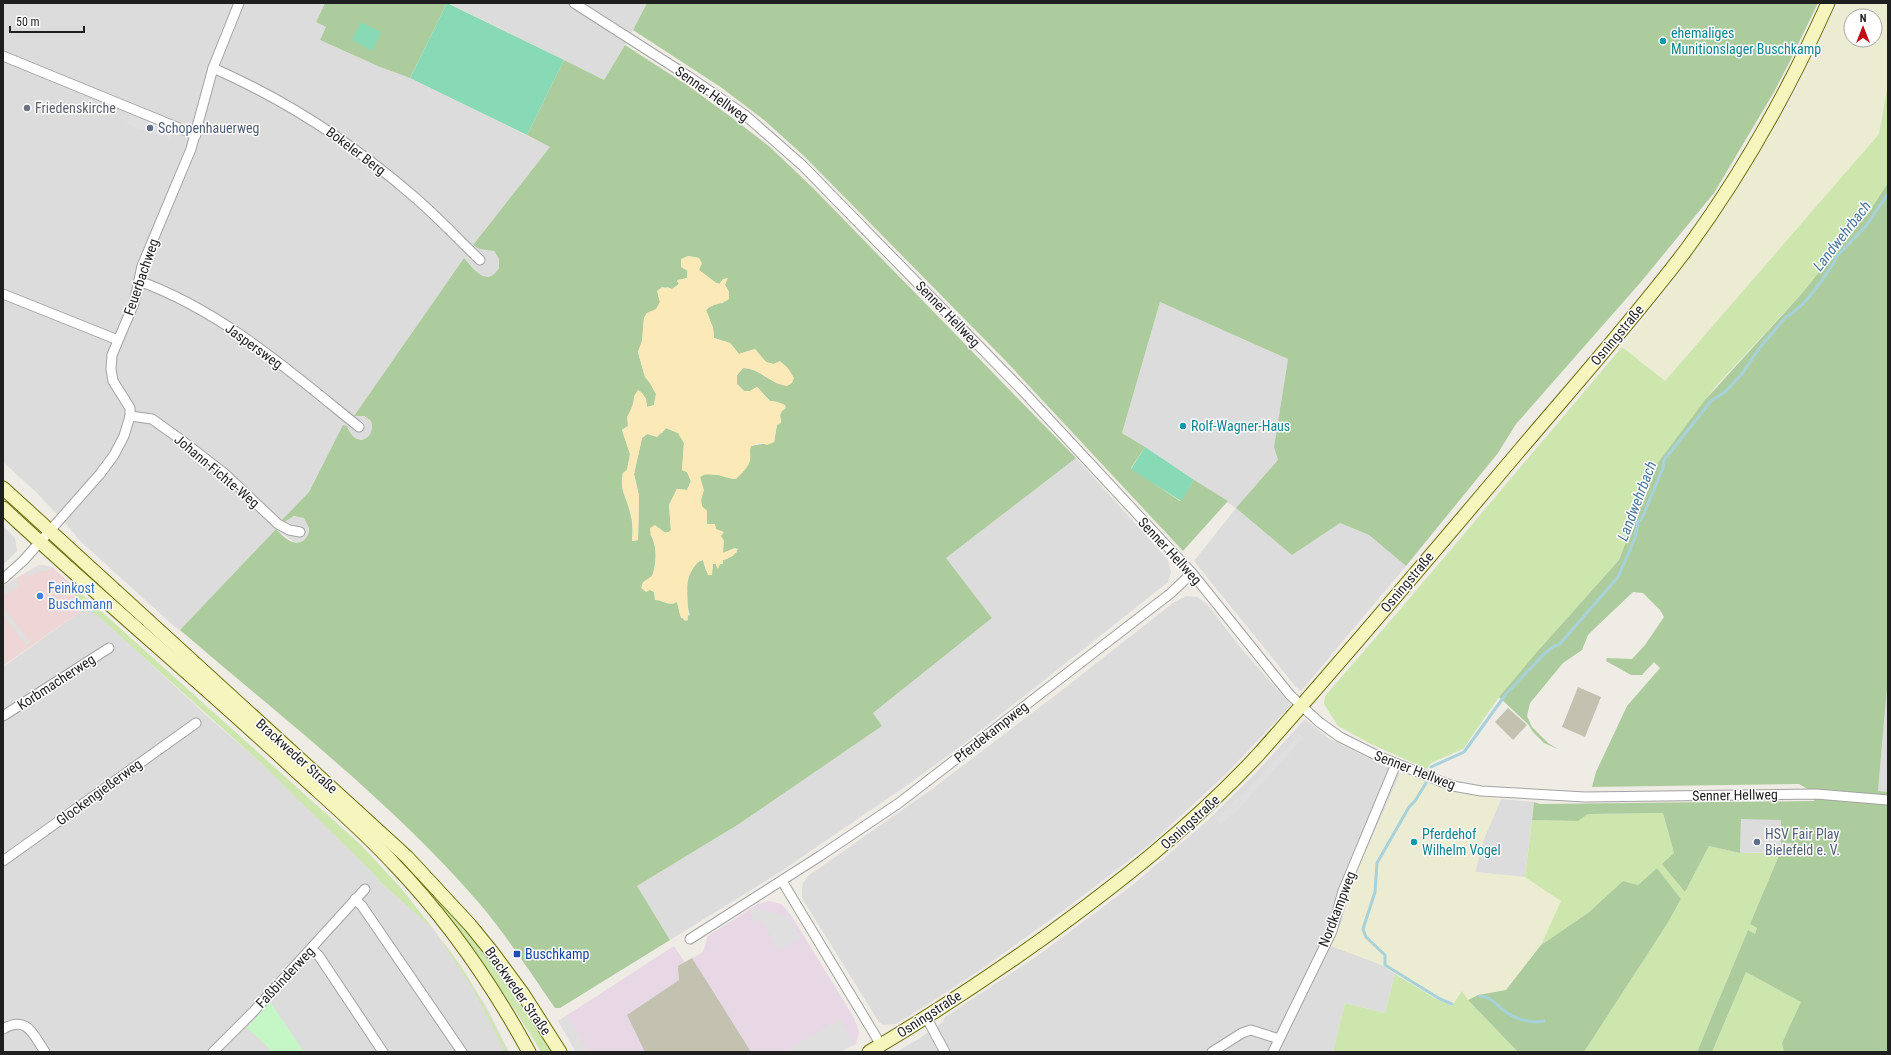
<svg xmlns="http://www.w3.org/2000/svg" width="1891" height="1055" font-family="'Roboto Condensed',sans-serif">
<rect width="100%" height="100%" fill="#efebe5"/>
<g fill="#dddcdc">
<path d="M3,3H325L316,22L326,27L320,40L380,67L410,78L550,147L473,245L478,249L490,250L496,253L500,261L498,270L493,275L484,277L479,274L464,258L354,416H364L370,420L373,429L371,434L365,439H358L351,435L348,427L343,426L309,492L281,521L297,516L304,518L309,528L307,537L300,542H294L276,529L180,630L175,627L77,538L75,534L36,492L3,462Z"/>
<path d="M448,3H647L625,45L604,80Z"/>
<path d="M1160,302L1288,359L1274,447L1278,460L1292,555L1340,523L1369,535L1406,566L1301,691L1295,686L1194,561L1236,508L1122,433Z"/>
<path d="M1076,458L1168,560L1171,572L1168,582L961,746L903,788L777,874L670,940L637,886L739,824L882,726L873,713L992,618L946,558Z"/>
<path d="M3,526L15,538L17,551L3,565Z"/>
<path d="M1186,596L1197,597L1207,604L1240,647L1291,705L1227,773L1149,845L1064,910L980,970L925,1006L896,1024L883,1025L879,1022L805,903L802,898V888L803,883L808,876L932,789L1061,691L1173,603Z"/>
<path d="M88,606L206,715L260,762L322,820L374,874L380,882L434,930L486,1006L509,1052H3V667Z"/>
<path d="M1888,677V792L1878,791Z"/>
<path d="M1305,719L1328,738L1400,774L1353,881L1342,921L1331,946L1382,965L1395,974L1385,1013L1345,1003L1333,1052H896L917,1040L943,1022L945,1017L1036,957L1134,884L1207,821L1256,773Z"/>
<path d="M1501,799L1534,802L1525,877L1475,872L1483,841Z"/>
<path d="M1741,819H1781L1792,843L1789,852L1740,853Z"/>
</g>
<path fill="#efd6d6" d="M39,565L52,567L72,585L68,589L88,606L3,666V586Z"/>
<path fill="#e8d8e6" d="M769,901L781,904L791,915L854,1018L859,1032L856,1044L840,1052H576L558,1021L674,946L685,963L703,952L708,936L758,904Z"/>
<g fill="#c3c2b1">
<path d="M1578,687L1601,697L1585,737L1562,727Z"/>
<path d="M1508,708L1527,725L1513,740L1495,722Z"/>
<path d="M692,958L751,1052H645L627,1015L679,980L678,966Z"/>
</g>
<g fill="#ececd2" fill-rule="evenodd">
<path d="M1838,3H1888V84L1879,134L1665,381L1622,347L1665,292L1728,204L1792,99ZM1851,16H1875V40H1851Z"/>
<path d="M1400,774H1406L1451,790L1501,799L1483,841L1475,872L1525,877L1561,901L1541,945L1506,990L1478,995L1468,1000L1463,992L1453,1006L1434,998L1382,965L1331,946L1342,921L1353,881Z"/>
</g>
<g fill="#cde6ae">
<path d="M1888,84V183L1867,215L1845,239L1804,291L1715,387L1661,459L1654,468L1619,560L1536,653L1499,697L1463,749L1431,763L1427,769L1371,744L1338,726L1324,704L1325,696L1404,605L1622,347L1665,381L1879,134Z"/>
<path d="M72,585L361,845L401,888L434,930L380,882L374,874L260,762L68,589Z"/>
<path d="M1663,813L1685,892L1709,846L1740,853H1780L1750,924L1757,928L1755,934L1748,930L1697,1052H1584L1667,924L1681,899L1657,868L1638,885L1623,881L1588,913L1541,945L1561,901L1525,877L1532,820L1577,821L1588,814Z"/>
<path d="M405,865L455,917L491,962L552,1052H541C502,985 453,926 403,866Z"/>
<path d="M438,936C468,971 487,1011 508,1052H505L473,989Z"/>
<path d="M1746,972L1802,1002L1782,1043L1784,1052H1712Z"/>
<path d="M1395,974L1434,998L1452,1006L1462,991L1468,1000L1518,1052H1333L1345,1003L1385,1013Z"/>
</g>
<g fill="#adcc9d" fill-rule="evenodd">
<path d="M325,3H447L410,78L380,67L320,40L326,27L316,22Z"/>
<path d="M647,3H1818L1789,63L1774,92L1714,193L1640,283L1516,424L1498,453L1406,566L1369,535L1340,523L1292,555L1236,508L1278,460L1274,447L1288,359L1160,302L1122,433L1145,447L1131,468L1180,501L1194,480L1228,501L1183,551L1003,358L803,155L764,120L722,88L633,30Z"/>
<path d="M625,45L687,85L735,120L770,147L813,188L1076,458L946,558L992,618L873,713L882,726L739,824L637,886L670,940L560,1008H555C530,972 507,936 479,903C390,800 282,718 180,630L276,529C283,536 293,548 304,540C308,536 309,533 309,528L304,518L294,516L284,522L281,521L309,492L343,425L347,426C349,430 350,434 354,437C365,446 377,431 370,420L364,416H354L464,258C474,269 486,288 499,268V259L494,251L479,249L473,245L550,147L527,135L564,60L604,80ZM688,256L699,258V270L716,283L725,285L729,292L723,303L711,304L706,310L713,328L714,338L730,343L739,354L755,349L766,362L773,364L778,384L753,369L743,368L737,375V384L744,391H750L757,387L770,401L778,402L782,411L780,415L781,422L777,424L774,442L751,446L749,451L750,460L718,475L704,474L700,477L702,488L701,500L702,507L707,511V524L723,548V553L735,548L737,552L727,559L723,560L717,568L716,564H713L712,570L706,571L703,560C684,565 685,601 690,615L681,618L677,602H664L654,592L650,590C653,572 661,551 650,534L659,528L664,532H669L671,530L669,505L677,489L687,490L691,481L687,472L682,470L684,443L678,433L666,428L662,433L647,434L642,438L634,474L639,496L638,540L632,541C633,531 633,522 630,513C627,496 619,492 623,473L627,470L630,454L622,430L628,426C627,414 634,407 634,396L646,398L647,407L654,405L656,394L650,383L645,377L638,352L642,341L644,318L647,313L656,310L660,302L658,295L667,287L672,289L679,284L677,281L687,278Z"/>
<path d="M1888,183V677L1878,791L1888,792V1052H1784L1782,1043L1801,1002L1746,972L1712,1052H1697L1748,930L1755,934L1757,928L1750,924L1780,853L1789,852L1792,843H1781V820L1741,819L1740,853L1709,846L1685,892L1662,864L1674,853L1663,813L1588,814L1578,821L1532,820L1534,802L1540,804L1814,801L1816,794L1799,784L1592,787L1596,772L1627,706L1660,668L1654,662L1642,675H1631L1606,661L1607,658L1632,659L1645,645L1664,617L1660,610L1643,593L1633,592L1595,628L1588,635L1582,650L1563,663L1530,703L1527,716L1532,727L1548,743L1558,749L1544,743L1533,732L1528,724L1499,697L1536,653L1619,560L1654,468L1705,400L1804,291L1845,239L1867,215Z"/>
<path d="M1657,868L1681,899L1667,924L1584,1052H1518L1468,1000L1478,995L1506,990L1541,945L1588,913L1623,881L1638,885Z"/>
</g>
<path fill="#fbe9b8" d="M688,256L699,258L702,263L699,270L716,283L719,284L723,279L728,278L725,285L729,292V299C721,305 713,303 706,310L713,328L714,338L730,343L739,354L755,349L766,362L773,364L780,361L788,368L794,378L792,383L787,386C769,383 761,369 743,368L737,375V384L744,391H750L757,387L770,401L778,402L785,405L786,408L782,411L780,415L781,423L777,425L774,442L767,445L761,443L751,446C749,451 751,455 750,460C749,467 741,474 736,479C725,479 710,469 700,477L704,490L701,500L702,506L707,511V524H715L716,529L724,532L721,536L724,541L723,553L735,548L738,549L733,556L723,560V564H720L718,569L716,564H713L712,575H708L703,560L699,561L694,567L687,579L688,620L685,621L680,615L677,602C669,607 663,600 655,600L654,592L650,590L646,592L641,588L643,582L652,576C656,566 657,554 654,543C653,537 650,535 650,528L655,525L664,532H669L671,530L669,505L677,489L687,490L691,481L687,472L682,470L684,443L678,433L666,428L657,437L647,434L642,438L634,474L639,496L638,540L632,541C633,530 633,520 630,510C625,495 620,489 623,473L627,470L630,454L622,430L628,426L627,417L634,403V396L638,390C645,394 646,399 647,407L654,405L656,394L650,383L645,377L638,352L642,341L644,318L647,313L656,309L660,302L657,291L662,287L672,289L679,284L677,280L687,278L688,271L681,267V259Z"/>
<path fill="#c5f6c6" d="M270,1002L304,1052H271L267,1046L247,1028Z"/>
<g fill="#88d9b5">
<path d="M447,3L564,60L527,135L410,78Z"/>
<path d="M361,22L381,32L372,51L352,40Z"/>
<path d="M1145,447L1194,480L1181,501L1131,469Z"/>
</g>
<g fill="#dfdfdf">
<path d="M130,115L174,131L170,140L127,124Z"/>
<path d="M44,565L52,567L48,571H40L28,577V572L36,567Z"/>
<path d="M18,577V587L3,596V587Z"/>
<path d="M3,607L30,642L26,645L3,615Z"/>
<path d="M1299,734L1303,738L1234,814L1220,824L1215,819L1260,776Z"/>
<path d="M755,908L788,917L801,938L779,950L761,919L756,922L749,911Z"/>
<path d="M567,1016L572,1023L588,1052H577L559,1021Z"/>
<path d="M840,1019L853,1041L852,1045L839,1052H785Z"/>
</g>
<g fill="none" stroke-linecap="round" stroke-linejoin="round">
<g stroke="#a8d2da" stroke-width="3">
<path d="M1431,767L1464,752L1506,694L1543,655L1554,646L1559,645L1618,577L1635,538L1638,522L1642,518L1663,468L1664,460L1711,401L1725,392L1741,375L1761,346L1786,317C1805,307 1821,281 1834,263L1836,257L1866,226L1888,194"/>
<path d="M1426,783L1415,801L1409,807L1377,863L1375,892L1363,929L1366,937L1385,955V965L1440,999L1452,1004"/>
<path d="M1480,996C1490,997 1494,1002 1501,1008C1511,1018 1530,1024 1544,1021"/>
</g>
<defs>
<g id="minor">
<path d="M574,3L688,76L745,115L802,165L1021,389L1192,573L1290,695L1319,722L1340,737L1378,756L1437,780L1453,786L1481,791L1585,797L1816,794L1888,800"/>
<path d="M3,56L196,135"/>
<path d="M213,68C286,100 352,143 412,195C436,215 457,238 480,260"/>
<path d="M139,281C222,311 291,372 359,427"/>
<path d="M3,294L118,340"/>
<path d="M130,416L152,419L184,442L224,473L278,524L289,530L300,532"/>
<path d="M3,579L24,560L100,474L114,455L124,436L130,416V408L113,381L111,369L112,355L134,303L142,266L191,149L213,68L239,3"/>
<path d="M3,716L109,648"/>
<path d="M3,861L196,723"/>
<path d="M782,881L881,1045"/>
<path d="M355,899L362,906L462,1052"/>
<path d="M690,939L820,856L899,803L1171,593L1192,573"/>
<path d="M311,949L319,956L383,1052"/>
<path d="M926,1017L945,1052"/>
<path d="M3,1029C27,1015 33,1034 45,1052"/>
<path d="M213,1052L253,1012L365,889"/>
<path d="M1212,1052L1242,1033L1251,1030L1279,1039"/>
<path d="M1273,1052L1332,931L1343,891L1396,764"/>
</g>
<g id="secondary">
<path d="M3,488L407,857L470,925L492,952L523,994L560,1052"/>
<path d="M3,508C94,593 190,673 282,758C319,793 359,826 393,863C447,919 492,984 529,1052"/>
<path d="M869,1052C928,1017 986,979 1042,939C1119,883 1193,825 1258,755C1347,655 1433,553 1519,451C1575,385 1633,320 1686,250C1742,174 1789,90 1828,3"/>
</g>
</defs>
<use href="#minor" stroke="#a3a3a3" stroke-width="11"/>
<use href="#secondary" stroke="#6b700b" stroke-width="15"/>
<use href="#minor" stroke="#fff" stroke-width="9"/>
<use href="#secondary" stroke="#f6f5bd" stroke-width="13"/>
</g>
<g fill="#0f9aa8" stroke="#fff" stroke-width="1.5">
<circle cx="1663" cy="41" r="4"/>
<circle cx="1183" cy="426" r="4"/>
<circle cx="1414" cy="842" r="4"/>
</g>
<circle fill="#6b7280" stroke="#fff" stroke-width="1.5" cx="27" cy="108" r="4"/>
<g fill="#5c6f8a" stroke="#fff" stroke-width="1.5">
<circle cx="150" cy="128" r="4"/>
<circle cx="1757" cy="842" r="4"/>
</g>
<circle fill="#3f7fe0" stroke="#fff" stroke-width="1.5" cx="40" cy="596" r="4"/>
<rect fill="#1a4fb4" stroke="#fff" stroke-width="1.5" x="513" y="950" width="8" height="8" rx="2"/>
<g text-anchor="middle" stroke-width="3" stroke-linejoin="round" paint-order="stroke">
<g font-size="14" fill="#0d838f" stroke="#fff" text-anchor="start">
<text x="1671" y="38">ehemaliges<tspan x="1671" dy="16">Munitionslager Buschkamp</tspan></text>
<text x="1191" y="431">Rolf-Wagner-Haus</text>
<text x="1422" y="839">Pferdehof<tspan x="1422" dy="16">Wilhelm Vogel</tspan></text>
</g>
<g font-size="14" fill="#1f1f1f" stroke="#fff">
<text transform="translate(712 94) rotate(35)" y="5">Senner Hellweg</text>
<text transform="translate(356 151) rotate(37)" y="5">Bokeler Berg</text>
<text transform="translate(141 277) rotate(-71)" y="5">Feuerbachweg</text>
<text transform="translate(948 314) rotate(46)" y="5">Senner Hellweg</text>
<text transform="translate(1617 335) rotate(-50)" y="5">Osningstraße</text>
<text transform="translate(254 346) rotate(36)" y="5">Jaspersweg</text>
<text transform="translate(217 471) rotate(40)" y="5">Johann-Fichte-Weg</text>
<text transform="translate(1170 551) rotate(47)" y="5">Senner Hellweg</text>
<text transform="translate(1407 582) rotate(-50)" y="5">Osningstraße</text>
<text transform="translate(56 682) rotate(-33)" y="5">Korbmacherweg</text>
<text transform="translate(991 732) rotate(-38)" y="5">Pferdekampweg</text>
<text transform="translate(297 756) rotate(42)" y="5">Brackweder Straße</text>
<text transform="translate(1415 770) rotate(21)" y="5">Senner Hellweg</text>
<text transform="translate(99 792) rotate(-36)" y="5">Glockengießerweg</text>
<text transform="translate(1735 795) rotate(-1)" y="5">Senner Hellweg</text>
<text transform="translate(1190 822) rotate(-42)" y="5">Osningstraße</text>
<text transform="translate(1337 909) rotate(-69)" y="5">Nordkampweg</text>
<text transform="translate(285 977) rotate(-47)" y="5">Faßbinderweg</text>
<text transform="translate(518 991) rotate(55)" y="5">Brackweder Straße</text>
<text transform="translate(929 1014) rotate(-33)" y="5">Osningstraße</text>
</g>
<g font-size="14" fill="#5b616d" stroke="#fff" text-anchor="start">
<text x="35" y="113">Friedenskirche</text>
</g>
<g font-size="14" fill="#4e5e75" stroke="#fff" text-anchor="start">
<text x="158" y="133">Schopenhauerweg</text>
<text x="1765" y="839">HSV Fair Play<tspan x="1765" dy="16">Bielefeld e. V.</tspan></text>
</g>
<g font-size="14" fill="#366cbe" stroke="#fff" text-anchor="start">
<text x="48" y="593">Feinkost<tspan x="48" dy="16">Buschmann</tspan></text>
</g>
<g font-size="14" fill="#164399" stroke="#fff" text-anchor="start">
<text x="525" y="959">Buschkamp</text>
</g>
<g font-size="15" font-style="italic" fill="#4a779a" stroke="#fff">
<text transform="translate(1842 236) rotate(-52)" y="5">Landwehrbach</text>
<text transform="translate(1637 501) rotate(-69)" y="5">Landwehrbach</text>
</g>
</g>
<rect width="1891" height="1055" fill="none" stroke="#1f1f1f" stroke-width="8"/>
<g transform="translate(1863 28)"><circle r="19" fill="#ffffff" stroke="#a5a5a5"/>
<path d="M0-3L7 15L0 10L-7 15Z" fill="#c10c18"/>
<text y="-6" font-size="11" font-weight="bold" text-anchor="middle" fill="#1f1f1f">N</text>
</g>
<path d="M10 26v6h74v-6" fill="none" stroke="#1f1f1f" stroke-width="2"/>
<text x="16" y="26" font-size="12" fill="#1f1f1f" stroke="#ffffff" stroke-width="3" paint-order="stroke">50 m</text>
</svg>
